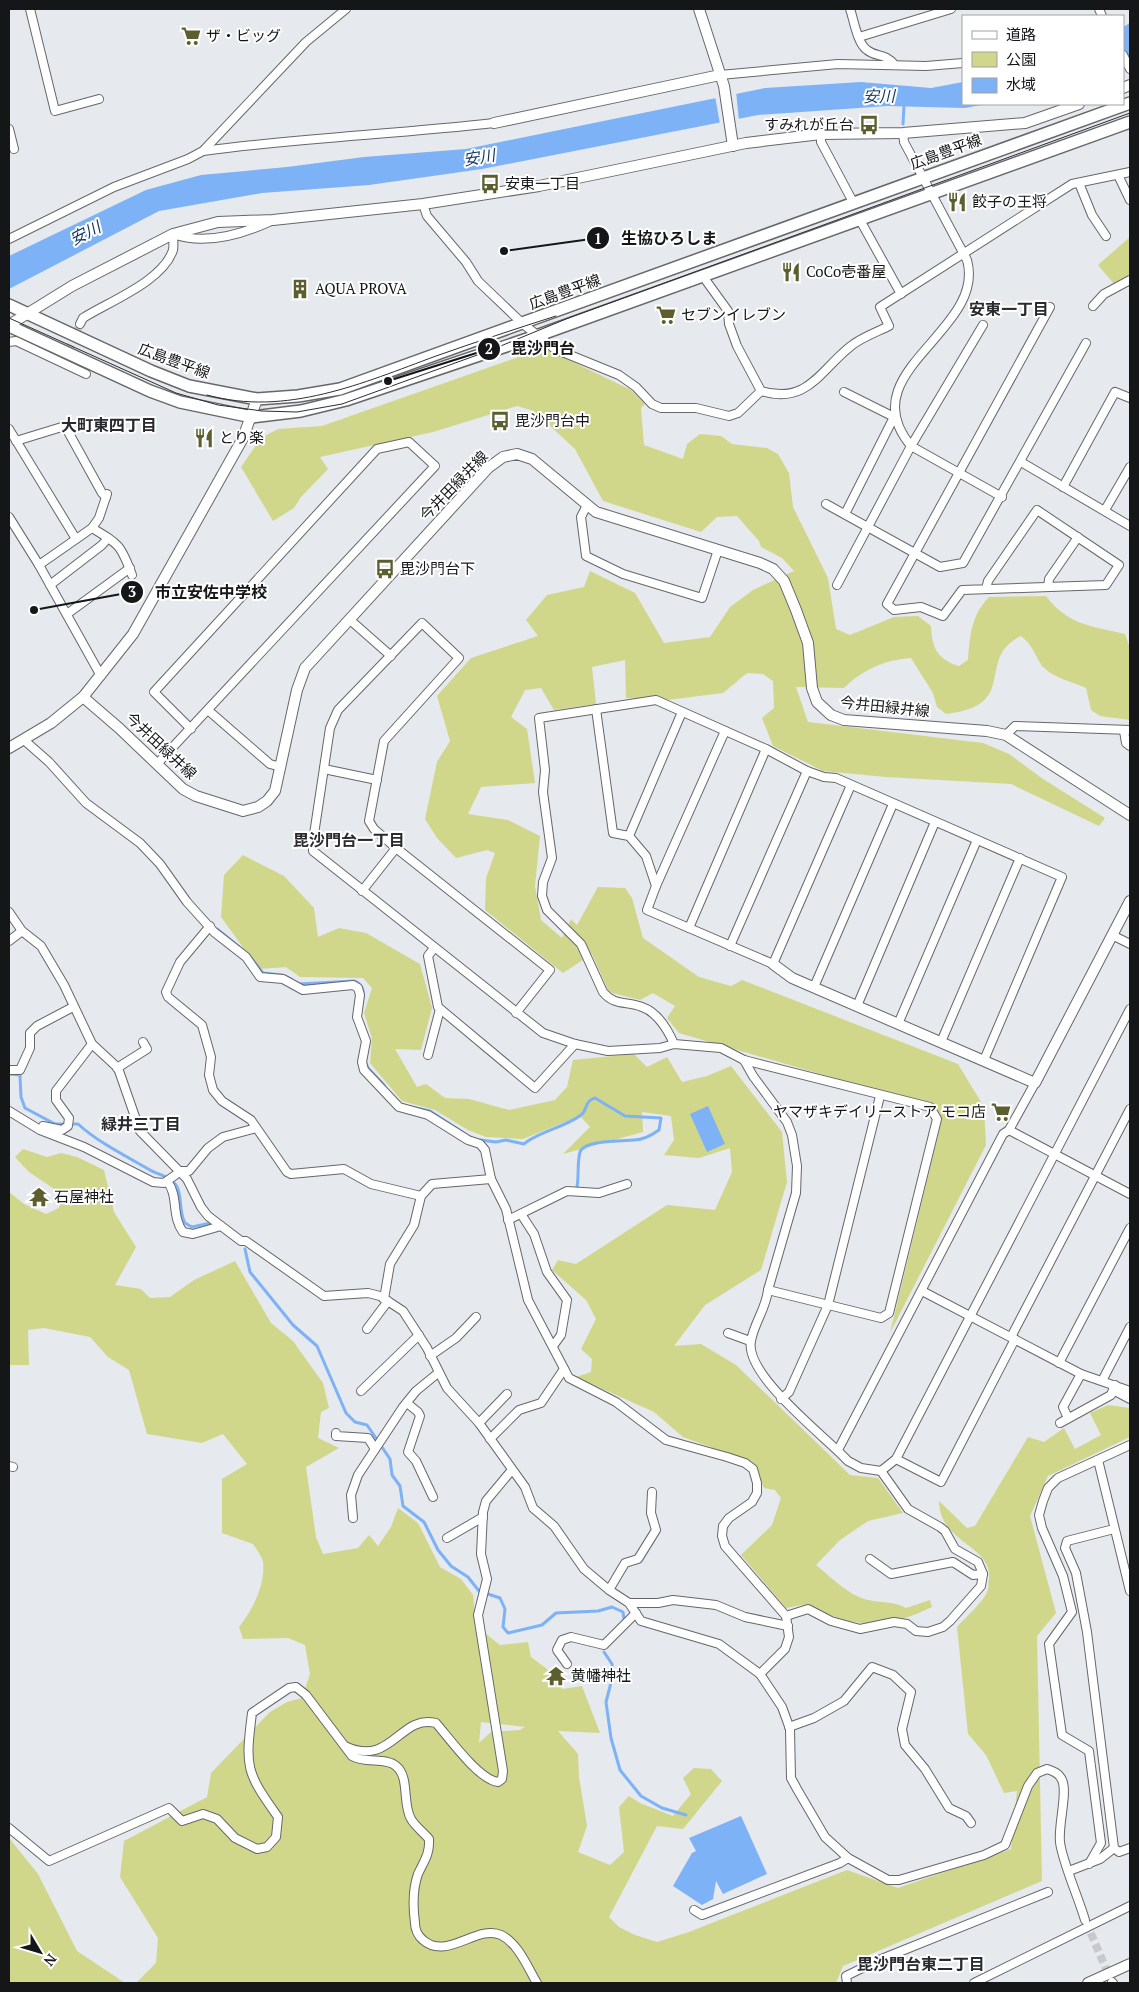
<svg xmlns="http://www.w3.org/2000/svg" width="1139" height="1992" font-family="'PT Serif','Noto Sans JP',serif">
<rect width="100%" height="100%" fill="#e6e9ed"/>
<g fill="#d0d78a" fill-rule="evenodd">
<path d="M1130,237V278L1115,285L1098,265Z"/>
<path d="M544,348L631,390L645,404L641,408L644,445L683,459L687,444L700,434L721,436L732,444L767,448L778,454L789,473L793,507L828,578L836,629L850,635L894,617L918,616L931,626C932,647 936,659 959,666L968,660C970,635 971,616 989,597L1046,596C1068,625 1091,626 1125,634L1130,648V720L1100,716L1091,710L1086,688C1072,682 1052,677 1042,666C1035,655 1032,644 1021,636C974,659 1021,706 946,714L937,707L933,693L911,658C884,660 864,669 844,688L796,687L808,722L983,743L1009,754L1043,779L1105,818L1099,826L1011,784L886,777L823,771L773,746L762,718L774,708L773,681L763,674L747,673L723,693L667,700L626,698L625,660L592,667L596,704L554,710L541,688L525,690L511,717L527,729L535,783L481,787L468,814L508,820L540,836L535,886L541,920L562,938L571,919L577,925L598,887L625,888L632,898L643,938L699,977L731,986L742,980L958,1064L984,1107L986,1145L890,1333L942,1119L934,1104L834,1078L679,1033L667,1018L675,1006L653,993L640,1000L609,992L592,954L563,973L485,910L486,878L495,853L487,850L456,858L437,838L425,819L437,762L450,741L437,696L471,658L538,636L526,620L547,595L584,587L590,571L635,593L664,643L710,637L730,607L753,590L794,571L782,558L761,547L759,541L737,516L717,517L701,532L603,501L575,449L534,411L517,406L433,432L320,457L328,469L301,497L294,508L273,521L241,467L261,438L278,429L322,426Z"/>
<path d="M243,855L284,876L314,908L318,937L339,928L366,933L420,964L432,1008L421,1050L395,1049L417,1087L426,1084L445,1098L469,1099L509,1110L555,1100L567,1087L573,1060L634,1054L647,1067L667,1057L682,1082L707,1076L731,1066L782,1132L787,1182L761,1270L705,1305L674,1346L701,1344L736,1365L850,1475L878,1478L903,1513L868,1521L840,1540L816,1565C831,1577 849,1596 868,1600C881,1603 894,1601 906,1608L930,1600L932,1607C885,1630 853,1629 808,1604L786,1608L741,1555L772,1525L781,1498L775,1490L764,1488L752,1462L683,1437L654,1412L576,1377L591,1372L592,1359L581,1349L596,1319L586,1300L552,1270L558,1260L576,1264L667,1205L715,1210L732,1172L730,1148L699,1158L664,1155L674,1140L671,1116L642,1112L643,1132L563,1154L590,1127L580,1116L523,1139L486,1137L468,1130L435,1110L402,1101L370,1063L372,1038L364,1013L372,988L363,978L300,977L286,967L259,969L221,917L224,875Z"/>
<path d="M23,1149L47,1157L61,1153L77,1157L104,1170L114,1212L136,1247L115,1285L141,1289L150,1298L170,1297L194,1280L235,1261L271,1323L293,1341L323,1383L329,1408L321,1412L318,1438L339,1448L306,1467L316,1537L323,1554L358,1548L369,1535L378,1546L391,1527L398,1508L418,1523L440,1567L461,1579L473,1595L476,1626L500,1645L528,1642L531,1657L547,1669L562,1689L582,1686L600,1733L558,1731L578,1754L579,1777L587,1826L578,1852L610,1865L624,1852L619,1807L629,1796L640,1803L673,1816L691,1794L683,1778L694,1768L711,1769L722,1781L683,1829L657,1826L609,1917L619,1927L635,1935L657,1942L689,1932L847,1870L898,1888L1011,1849L1017,1791L1004,1793L986,1755L968,1734L957,1627C965,1618 983,1602 987,1592C989,1589 988,1583 989,1580C993,1544 940,1545 939,1501L967,1528L975,1526L1028,1437L1044,1442L1064,1428L1075,1449L1101,1435L1090,1413L1108,1405L1130,1408V1437L1048,1476L1030,1516L1056,1613L1037,1636L1042,1881L843,1966L836,1983H136L156,1963L158,1938L120,1877L124,1841L207,1797L211,1773L270,1712L287,1702L302,1698L310,1674L305,1645L288,1638L243,1639L239,1627C252,1611 266,1584 263,1562C262,1556 256,1549 253,1544L222,1533V1479L247,1464L223,1434L202,1443L147,1434L129,1370L108,1357L90,1337L44,1328L28,1330L29,1365H9V1192L24,1204L46,1214L59,1208L63,1195L29,1172L15,1157ZM481,1722L525,1727L520,1730L491,1732L479,1743Z"/>
<path d="M9,1838L38,1874L77,1951L125,1983H9Z"/>
</g>
<g fill="#7db2f6">
<path d="M1130,23V57L1123,60V27Z"/>
<path d="M861,82L931,88L963,82V104H986L965,108L887,106L758,115L482,169L369,185L262,193L159,211L9,289V256L146,190L201,175L287,167L364,157L466,149L765,88Z"/>
<path d="M708,1106L725,1144L707,1152L690,1114Z"/>
<path d="M741,1816L767,1874L723,1894L716,1881L713,1899L702,1905L673,1886L692,1853L696,1851L689,1838Z"/>
</g>
<path fill="#e6e9ed" d="M736,91L739,121L720,124L715,96Z"/>
<g fill="none" stroke-linecap="round" stroke-linejoin="round">
<g stroke="#7db2f6" stroke-width="3">
<path d="M903,124L904,105"/>
<path d="M217,929L243,950"/>
<path d="M248,954L263,973L282,975L291,979"/>
<path d="M298,984L355,981C365,986 364,994 362,1004"/>
<path d="M365,1061L368,1068L384,1085"/>
<path d="M9,1074L20,1075L21,1097L25,1108L55,1124H78C99,1143 126,1156 150,1170C159,1175 171,1177 176,1185C183,1196 178,1211 185,1223L192,1227L211,1223"/>
<path d="M411,1107L430,1111L470,1137"/>
<path d="M480,1140L496,1142L506,1140L524,1144C537,1132 566,1127 581,1115C588,1110 584,1101 595,1098L625,1116L661,1118L659,1130C652,1135 643,1140 634,1140C623,1141 584,1140 580,1152C577,1163 579,1176 577,1187"/>
<path d="M245,1249L250,1272L293,1325L317,1346L346,1413L355,1422L367,1425L390,1459L392,1475L400,1486L403,1506L424,1522L438,1550L451,1566L468,1577L479,1591L500,1598L505,1609L503,1627L508,1633L542,1625L556,1613L598,1611L612,1607L623,1612L624,1619"/>
<path d="M604,1652L612,1664L613,1675L606,1702L611,1738L620,1770L641,1796L662,1808L686,1815"/>
</g>
<g stroke="#c7c9cd" stroke-width="8" stroke-dasharray="8 4" stroke-linecap="butt">
<path d="M63,363L80,324"/>
<path d="M1086,1922L1110,1978"/>
</g>
<defs>
<g id="street">
<path d="M30,9L55,111L99,99"/>
<path d="M850,9C854,20 857,43 867,50C877,58 884,52 895,65"/>
<path d="M1099,9L1102,16"/>
<path d="M859,37L951,9"/>
<path d="M1123,55L1130,69"/>
<path d="M720,75L838,64L926,66L963,63"/>
<path d="M9,129L14,149"/>
<path d="M903,133L904,142L967,260C987,331 849,372 911,446L1002,497"/>
<path d="M821,134V142L853,202"/>
<path d="M203,151C299,138 397,134 494,123"/>
<path d="M1118,175L1130,200"/>
<path d="M1079,183L1092,215L1106,236"/>
<path d="M423,204L427,216L466,262L478,281L523,324L555,349L619,375L636,387L652,404L661,408H696L729,416L738,413L761,391"/>
<path d="M860,220L901,294"/>
<path d="M9,239L114,187L188,159L203,151L306,42L346,9"/>
<path d="M702,275L728,311L729,324L737,346L761,391C808,405 820,370 851,346C862,337 877,332 889,326L880,307L1072,184L1130,172"/>
<path d="M1093,306L1104,294L1130,280"/>
<path d="M80,324L83,318C110,301 163,281 173,250C174,245 173,239 173,234C204,245 240,235 269,222"/>
<path d="M9,342L16,341L86,374"/>
<path d="M844,392L894,417L845,514"/>
<path d="M9,429L76,539"/>
<path d="M16,441L65,426L102,493L106,497"/>
<path d="M1021,462L1130,526"/>
<path d="M1063,487L1115,392L1130,398"/>
<path d="M826,504L940,567L963,563L1086,343"/>
<path d="M587,505L581,517L586,556L623,574L702,598L718,550"/>
<path d="M1105,510L1130,467"/>
<path d="M9,517L39,565L101,676"/>
<path d="M92,528C119,544 121,545 132,575"/>
<path d="M39,565L92,528L99,518L107,494"/>
<path d="M50,585L102,545L108,538"/>
<path d="M837,585L911,446L983,325"/>
<path d="M1048,587L1049,579L1078,537"/>
<path d="M986,589L988,581L1037,510L1119,565L1106,585L962,590L943,616L921,607L894,610L887,604L1050,307"/>
<path d="M67,614L130,568"/>
<path d="M349,619L391,656"/>
<path d="M596,709L613,833L629,836L646,856L656,886L647,910L773,964L851,785"/>
<path d="M209,711L270,764L281,767"/>
<path d="M1124,731L1126,743L1130,746"/>
<path d="M1006,735L1015,726L1130,730"/>
<path d="M24,740L49,762L86,803L140,843L160,864L187,902L214,932L246,957L260,977L283,979L303,990L353,985L358,988L360,995L357,1017L366,1041L362,1062L364,1070L399,1107L428,1115L468,1140L480,1144L485,1150L491,1179L506,1209L528,1300L569,1378L616,1402L666,1440L727,1457L745,1463L753,1469L757,1483V1493L752,1502L729,1518L723,1526L722,1536L725,1546L786,1616L789,1637L785,1649L760,1674"/>
<path d="M157,764L435,466L409,442L377,449L154,692L191,729"/>
<path d="M324,769L377,780"/>
<path d="M629,836L682,712"/>
<path d="M656,886L725,731"/>
<path d="M362,891L396,848"/>
<path d="M9,912L22,931L41,946L64,985L92,1044L118,1068L140,1131L187,1179L201,1207L208,1216L241,1241H246L324,1296L368,1293L380,1296L403,1311L427,1348L447,1388L479,1423L525,1487L533,1508L554,1526L584,1569L609,1590L629,1603L641,1621L719,1644L760,1674L782,1707L790,1729L791,1778L797,1789L825,1837L848,1858L888,1880H899L984,1855L1005,1845L1028,1786L1037,1773L1047,1769C1053,1771 1059,1773 1062,1780C1068,1792 1058,1825 1060,1842C1062,1861 1079,1899 1085,1920"/>
<path d="M210,926L180,962L166,992L168,997L202,1025L211,1057L209,1075L213,1090L222,1101L251,1120L287,1172L291,1174L344,1169L371,1184L421,1196"/>
<path d="M689,928L766,749"/>
<path d="M1112,935L1130,944"/>
<path d="M9,941L22,931"/>
<path d="M730,946L807,771"/>
<path d="M434,948L428,956L438,1007L535,1088L575,1044"/>
<path d="M814,987L893,804"/>
<path d="M857,1006L935,822"/>
<path d="M516,1013L550,970L396,848L374,829L369,821L384,741L459,658L422,623L338,710L330,728L313,841V851L543,1033L575,1044L608,1051L660,1048L674,1044L721,1048L744,1060L753,1076L787,1122L792,1135L797,1166L796,1193L768,1290C766,1309 754,1323 751,1341C744,1375 826,1437 848,1461L861,1468L881,1471L896,1459L1130,1009"/>
<path d="M898,1024L977,840"/>
<path d="M941,1042L1020,858"/>
<path d="M674,1044C668,1030 657,1012 642,1007C627,1001 614,1006 603,992L581,944L547,910L542,896L543,882L552,858L543,792L545,770L539,718L656,700L766,749L807,771L824,777L836,778L1062,877L984,1060"/>
<path d="M428,1055L440,1009"/>
<path d="M744,1060L930,1107L937,1119L889,1313L881,1318L768,1290"/>
<path d="M117,1068L147,1049L143,1042"/>
<path d="M9,1070H20L30,1048V1033L37,1026L73,1007"/>
<path d="M9,1111L40,1130L84,1147L153,1182L164,1183L181,1171H189L208,1148L223,1137L256,1128"/>
<path d="M43,1126L62,1130L68,1126L69,1118L56,1100V1091L92,1044"/>
<path d="M1009,1130L1130,1194"/>
<path d="M167,1181C179,1196 171,1216 183,1232L193,1234L221,1226"/>
<path d="M521,1214L534,1234L547,1272L567,1300L561,1335L553,1346"/>
<path d="M508,1220L567,1191L599,1193L627,1184"/>
<path d="M922,1291L1081,1374L1130,1391"/>
<path d="M384,1299L390,1264L414,1225L421,1196L432,1184L491,1179"/>
<path d="M367,1329L388,1301"/>
<path d="M728,1333L750,1341"/>
<path d="M1011,1337L1130,1109"/>
<path d="M430,1356L456,1338L476,1317"/>
<path d="M1059,1363L1130,1228"/>
<path d="M1102,1381L1130,1327"/>
<path d="M1113,1390L1130,1399"/>
<path d="M361,1391L419,1335"/>
<path d="M781,1399L789,1392L828,1305L880,1096"/>
<path d="M407,1403L418,1412L420,1416L408,1452L416,1461L433,1497"/>
<path d="M1068,1418L1063,1407L1081,1374"/>
<path d="M479,1423L507,1394"/>
<path d="M1060,1423L1111,1395L1115,1385"/>
<path d="M336,1433V1436L368,1438L375,1449"/>
<path d="M490,1439L519,1410L541,1403L564,1369"/>
<path d="M838,1450L1003,1134L1009,1130L1035,1083"/>
<path d="M896,1459L941,1482L1015,1339"/>
<path d="M1098,1460L1130,1591"/>
<path d="M9,1466L13,1467"/>
<path d="M353,1518L351,1495L358,1475L403,1407L416,1391L438,1373"/>
<path d="M1114,1529L1067,1541L1065,1548L1076,1573L1087,1632L1114,1848L1119,1852L1130,1848"/>
<path d="M447,1538L483,1517"/>
<path d="M870,1559L891,1574L953,1562L973,1575L983,1574"/>
<path d="M609,1590L625,1563L638,1559L656,1530L651,1513L652,1492"/>
<path d="M629,1603H658L673,1600L716,1605L745,1617L788,1626"/>
<path d="M786,1616L808,1609L831,1621L860,1629L894,1622L907,1624L916,1631L928,1632L943,1627L950,1621L981,1586L983,1574L978,1562L955,1549L945,1531L940,1527L908,1509L881,1471"/>
<path d="M567,1664L557,1650L562,1640L571,1637L604,1645L636,1613"/>
<path d="M789,1727L814,1718L844,1701L872,1667L893,1675L911,1692L902,1729L905,1745L925,1769L949,1808L966,1816L971,1823"/>
<path d="M345,1746C392,1768 399,1714 436,1723C449,1738 479,1780 498,1782L502,1779L503,1771L478,1615L487,1579L481,1554L483,1512L486,1501L511,1471"/>
<path d="M9,1828L49,1861L169,1808L182,1821L203,1814L217,1819L235,1838L257,1849L267,1847L276,1837L278,1817C246,1772 245,1768 252,1713L289,1688L296,1687L306,1695L352,1756C365,1764 386,1757 396,1766C410,1777 402,1804 411,1819C415,1826 423,1832 429,1839C430,1854 424,1861 418,1874C413,1888 413,1908 415,1923C415,1929 418,1936 423,1940C447,1961 477,1924 501,1935C518,1943 528,1968 537,1983"/>
<path d="M1089,1864L1101,1843L1089,1751L1062,1735L1049,1644L1072,1612L1063,1576L1042,1528L1039,1515L1043,1501L1048,1488L1058,1478L1130,1445"/>
<path d="M1069,1871L1100,1859L1114,1848"/>
<path d="M694,1910L702,1915L840,1863L848,1858"/>
<path d="M1112,1982L1113,1983"/>
<path d="M847,1983L846,1976L879,1960L1048,1892"/>
<path d="M974,1983L1130,1906"/>
</g>
<g id="secondary">
<path d="M699,9L724,86L733,146"/>
<path d="M1123,88L1130,85"/>
<path d="M494,123L720,75"/>
<path d="M9,325L72,286L173,234L218,222L273,220L423,204L539,186L746,143L821,134L903,133L1025,123L1079,104"/>
<path d="M83,697L119,728L183,789L196,796L243,811L258,807L267,801L275,791L297,690L305,668L488,468L503,457L517,454L532,459L596,512L760,563L773,569L784,581L796,610L808,643L812,688L817,702L831,715L844,720L987,731L1006,735L1130,815"/>
<path d="M9,748L51,723L83,697L133,634L243,438L257,399"/>
<path d="M773,964L792,978L1035,1083L1130,901"/>
<path d="M1088,1983L1130,1964"/>
</g>
<g id="primary">
<path d="M9,305L151,371L189,386L257,399L298,396L340,389L1130,103"/>
<path d="M9,326L150,391L180,402L252,417L301,411L346,400L539,335L1130,122"/>
</g>
</defs>
<use href="#street" stroke="#65676b" stroke-width="10"/>
<use href="#secondary" stroke="#65676b" stroke-width="12"/>
<use href="#primary" stroke="#65676b" stroke-width="14"/>
<use href="#street" stroke="#fff" stroke-width="8"/>
<use href="#secondary" stroke="#fff" stroke-width="10"/>
<use href="#primary" stroke="#fff" stroke-width="11"/>
<g stroke="#2d2e30" stroke-width="1">
<path d="M9,318L176,393L218,405L262,411L297,412L342,404L491,350L566,319L1130,113"/>
<path d="M207,395C286,417 363,383 436,356C476,342 515,329 556,316"/>
</g>
</g>
<defs>
<symbol id="supermarket-bare" viewBox="-9 -9 18 18"><path d="M-6-5.5h2.5l.6 2H6L4.5 2H-2.5L-4.4-4H-6ZM-1.5 3.2a1.3 1.3 0 1 0 .1 0ZM3 3.2a1.3 1.3 0 1 0 .1 0Z" fill="#5c5f2d" stroke="#fff" stroke-width="2.5" paint-order="stroke"/></symbol>
<symbol id="bus-bare" viewBox="-9 -9 18 18"><path d="M-5-6H5V4H4V6H2V4H-2V6H-4V4H-5ZM-3.5-4V0h7V-4ZM-3.5 1.2v1.5H-2V1.2ZM2 1.2v1.5H3.5V1.2Z" fill="#5c5f2d" stroke="#fff" stroke-width="2.5" paint-order="stroke"/></symbol>
<symbol id="restaurant-bare" viewBox="-9 -9 18 18"><path d="M-5-6h1v4h1v-4h1v4h1v-4h1v5L-1.5 .5V6h-2V.5L-5-1ZM5-6V6H3V1.5H1.5Q1.5-4 5-6Z" fill="#5c5f2d" stroke="#fff" stroke-width="2.5" paint-order="stroke"/></symbol>
<symbol id="building-bare" viewBox="-9 -9 18 18"><path d="M-4-6H4V6H1V3H-1V6H-4ZM-2.5-4.3h1.7v1.8h-1.7ZM.8-4.3h1.7v1.8H.8ZM-2.5-1h1.7V.8h-1.7ZM.8-1h1.7V.8H.8Z" fill="#5c5f2d" stroke="#fff" stroke-width="2.5" paint-order="stroke"/></symbol>
<symbol id="temple-bare" viewBox="-9 -9 18 18"><path d="M0-6L5-2H3V0L6.5 2.5H4V6H1.5V3h-3V6H-4V2.5H-6.5L-3 0V-2H-5Z" fill="#5c5f2d" stroke="#fff" stroke-width="2.5" paint-order="stroke"/></symbol>
</defs>
<g fill-rule="evenodd">
<use href="#supermarket-bare" x="177" y="22" width="28" height="28"/>
<use href="#bus-bare" x="855" y="111" width="28" height="28"/>
<use href="#bus-bare" x="476" y="170" width="28" height="28"/>
<use href="#restaurant-bare" x="943" y="188" width="28" height="28"/>
<use href="#restaurant-bare" x="777" y="258" width="28" height="28"/>
<use href="#building-bare" x="286" y="275" width="28" height="28"/>
<use href="#supermarket-bare" x="652" y="301" width="28" height="28"/>
<use href="#bus-bare" x="486" y="407" width="28" height="28"/>
<use href="#restaurant-bare" x="190" y="424" width="28" height="28"/>
<use href="#bus-bare" x="371" y="555" width="28" height="28"/>
<use href="#supermarket-bare" x="987" y="1098" width="28" height="28"/>
<use href="#temple-bare" x="25" y="1183" width="28" height="28"/>
<use href="#temple-bare" x="542" y="1662" width="28" height="28"/>
</g>
<g text-anchor="middle" stroke-width="4" stroke-linejoin="round" paint-order="stroke">
<g font-size="15" fill="#151618" stroke="#fff" text-anchor="start">
<text x="206" y="41">ザ・ビッグ</text>
<text x="854" y="130" text-anchor="end">すみれが丘台</text>
<text x="505" y="189">安東一丁目</text>
<text x="972" y="207">餃子の王将</text>
<text x="806" y="277">CoCo壱番屋</text>
<text x="315" y="294">AQUA PROVA</text>
<text x="681" y="320">セブンイレブン</text>
<text x="515" y="426">毘沙門台中</text>
<text x="219" y="443">とり楽</text>
<text x="400" y="574">毘沙門台下</text>
<text x="986" y="1117" text-anchor="end">ヤマザキデイリーストア モコ店</text>
<text x="54" y="1202">石屋神社</text>
<text x="571" y="1681">黄幡神社</text>
</g>
<g font-size="15" fill="#151618" stroke="#fff">
<text transform="translate(946 152) rotate(-20)" y="5">広島豊平線</text>
<text transform="translate(565 292) rotate(-20)" y="5">広島豊平線</text>
<text transform="translate(174 361) rotate(20)" y="5">広島豊平線</text>
<text transform="translate(454 486) rotate(-46)" y="5">今井田緑井線</text>
<text transform="translate(885 707) rotate(6)" y="5">今井田緑井線</text>
<text transform="translate(161 746) rotate(43)" y="5">今井田緑井線</text>
</g>
<g font-size="16" font-style="italic" fill="#10345e" stroke="#fff">
<text transform="translate(879 96) rotate(-1)" y="6">安川</text>
<text transform="translate(479 157) rotate(-9)" y="6">安川</text>
<text transform="translate(85 233) rotate(-27)" y="6">安川</text>
</g>
<g font-size="16" font-weight="bold" fill="#282a2d" stroke="#fff">
<text x="1009" y="315">安東一丁目</text>
<text x="109" y="431">大町東四丁目</text>
<text x="349" y="846">毘沙門台一丁目</text>
<text x="141" y="1130">緑井三丁目</text>
<text x="921" y="1970">毘沙門台東二丁目</text>
</g>
</g>
<path fill="none" stroke="#151618" stroke-width="2" d="M504 251L598 238M388 381L489 349M34 610L132 592"/>
<g fill="#151618" stroke="#fff" stroke-width="2">
<circle cx="504" cy="251" r="5"/>
<circle cx="388" cy="381" r="5"/>
<circle cx="34" cy="610" r="5"/>
<circle cx="598" cy="238" r="12"/>
<circle cx="489" cy="349" r="12"/>
<circle cx="132" cy="592" r="12"/>
</g>
<g font-size="15" text-anchor="middle" font-weight="bold" fill="#fff">
<text x="598" y="244">1</text>
<text x="489" y="354">2</text>
<text x="132" y="597">3</text>
</g>
<g font-size="16" text-anchor="middle" font-weight="bold" fill="#151618" stroke="#fff" stroke-width="4" stroke-linejoin="round" paint-order="stroke">
<text x="669" y="244">生協ひろしま</text>
<text x="543" y="354">毘沙門台</text>
<text x="211" y="598">市立安佐中学校</text>
</g>
<rect width="1139" height="1992" fill="none" stroke="#151618" stroke-width="20"/>
<rect x="962" y="15" width="162" height="90" fill="#ffffff" stroke="#a1a2a3"/>
<rect x="972" y="31" width="25" height="8" fill="#ffffff" stroke="#a1a2a3"/>
<text x="1006" y="40" font-size="15" fill="#151618">道路</text>
<rect x="972" y="52" width="25" height="15" fill="#d0d78a" stroke="#a1a2a3"/>
<text x="1006" y="65" font-size="15" fill="#151618">公園</text>
<rect x="972" y="78" width="25" height="15" fill="#7db2f6" stroke="#a1a2a3"/>
<text x="1006" y="90" font-size="15" fill="#151618">水域</text>
<g transform="translate(40 1952) rotate(128)" stroke="#ffffff" stroke-width="4" paint-order="stroke">
<path d="M0-4L9 19L0 12L-9 19Z" fill="#151618"/>
<text y="-8" font-size="14" font-weight="bold" text-anchor="middle" fill="#151618">N</text>
</g>
</svg>
